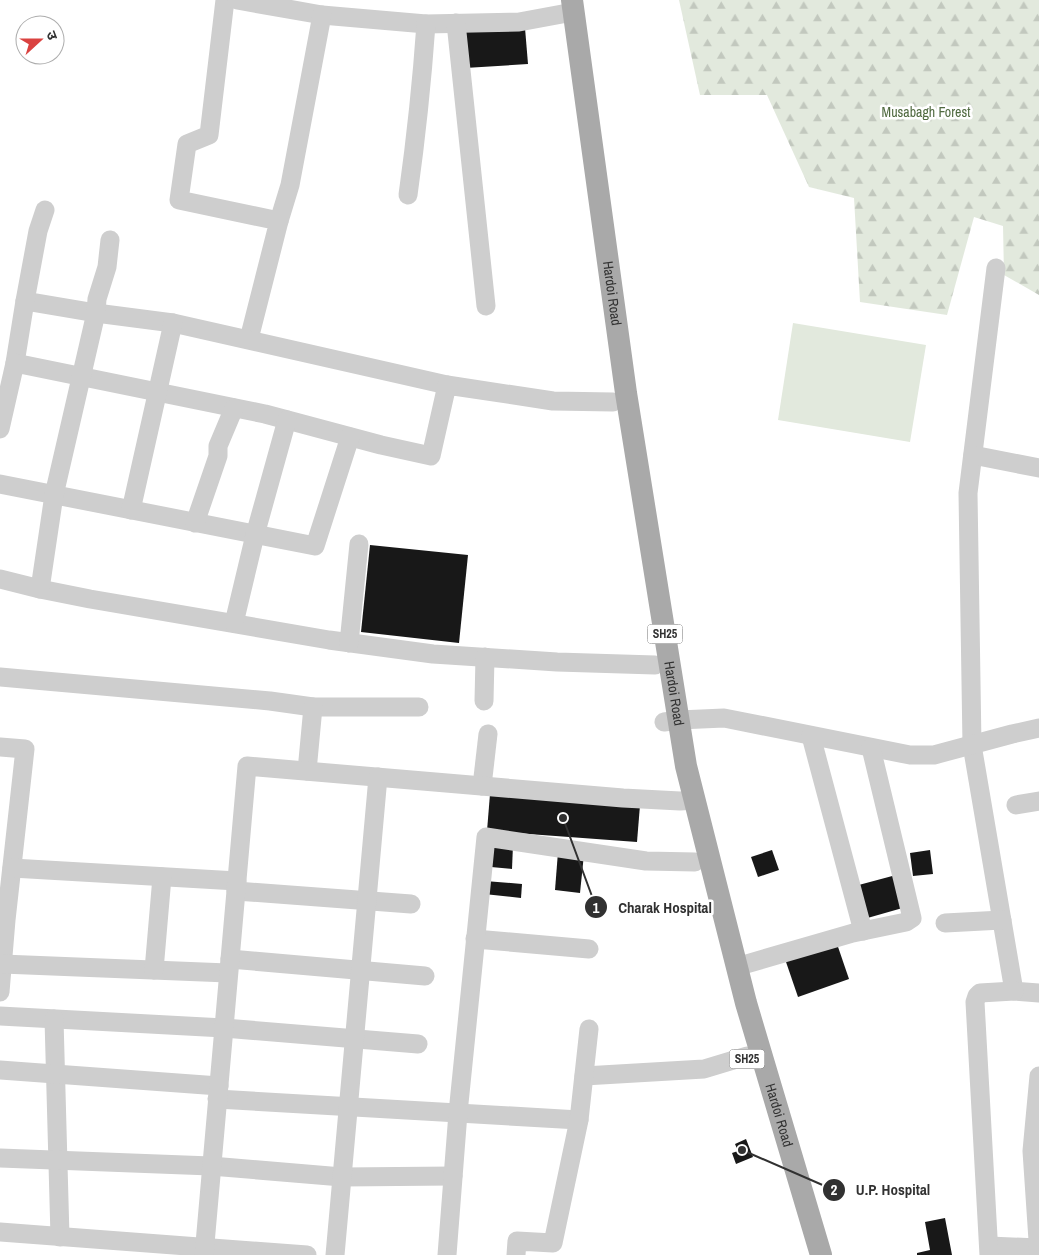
<svg xmlns="http://www.w3.org/2000/svg" width="1039" height="1255" font-family="'Archivo Narrow','Noto Sans Devanagari',sans-serif">
<defs>
<pattern id="forest-firs" width="22" height="20" patternUnits="userSpaceOnUse" patternTransform="scale(1.25)"><rect width="22" height="20" fill="#e2e9dd"/><path d="M5 1l3.5 6h-7zM16 11l3.5 6h-7z" fill="#c2c8be"/></pattern>
</defs>
<rect width="100%" height="100%" fill="#fff"/>
<path fill="url(#forest-firs)" d="M679,0H1039V295L1004,275L1003,226L974,217L947,315L860,302L854,198L809,187L767,95H700Z"/>
<path fill="#e2e9dd" d="M793,323L926,345L910,442L778,420Z"/>
<g fill="#181818">
<path d="M525,28L528,64L465,68L462,32Z"/>
<path d="M370,545L468,555L459,643L361,632Z"/>
<path d="M490,794L640,805L637,842L487,831Z"/>
<path d="M492,844L513,845L512,869L491,867Z"/>
<path d="M772,850L779,870L758,877L751,857Z"/>
<path d="M930,850L933,874L913,876L910,853Z"/>
<path d="M558,852L584,854L580,893L555,890Z"/>
<path d="M896,875L906,907L864,919L855,886Z"/>
<path d="M485,881L522,884L521,898L484,894Z"/>
<path d="M836,941L849,979L798,997L785,959Z"/>
<path d="M746,1139L753,1157L736,1164L732,1153L738,1151L735,1144Z"/>
<path d="M945,1218L952,1255H917V1253L930,1250L925,1222Z"/>
</g>
<g fill="none" stroke-linecap="round" stroke-linejoin="round">
<g stroke="#cecece" stroke-width="19">
<path d="M225,0L209,135L187,144L179,200L279,221L249,339"/>
<path d="M237,0L322,15L426,24L519,22L573,12"/>
<path d="M456,23L486,306"/>
<path d="M408,195C416,138 422,81 426,24"/>
<path d="M279,221L290,185L322,15"/>
<path d="M996,268L968,493L972,745L1014,991L1039,993"/>
<path d="M25,301L96,313L173,323L447,385"/>
<path d="M15,363L25,301L38,231L45,210"/>
<path d="M0,429L15,363L265,414L381,445L431,456L447,385L553,401L613,402"/>
<path d="M973,455L1039,468"/>
<path d="M0,484L315,546L350,437"/>
<path d="M131,510L173,323"/>
<path d="M195,523L218,456V446L234,408"/>
<path d="M0,579L40,589L90,599L329,640L433,654L557,662L655,665"/>
<path d="M40,589L54,495L96,313L97,299L107,267L110,240"/>
<path d="M234,623L255,535L287,420"/>
<path d="M349,643L359,544"/>
<path d="M0,677L270,701L313,707H419"/>
<path d="M484,701L485,657"/>
<path d="M664,722L679,720L724,718L910,755H934L1012,734L1039,728"/>
<path d="M811,736L863,931"/>
<path d="M0,747L25,749L6,920L0,992"/>
<path d="M307,771L313,707"/>
<path d="M482,786L488,734"/>
<path d="M1016,805L1039,801"/>
<path d="M12,868L237,881"/>
<path d="M236,891L411,904"/>
<path d="M945,923L1002,920"/>
<path d="M475,939L589,949"/>
<path d="M230,959L425,976"/>
<path d="M2,964L228,973"/>
<path d="M736,967L853,933L906,922L912,918L871,748"/>
<path d="M154,970L162,877"/>
<path d="M0,1016L224,1028L418,1044"/>
<path d="M54,1019L60,1237"/>
<path d="M0,1070L219,1086"/>
<path d="M584,1076L704,1069L747,1056"/>
<path d="M217,1099L579,1120"/>
<path d="M0,1158L211,1166L342,1177L453,1176"/>
<path d="M0,1232L307,1255"/>
<path d="M989,1246L1038,1248"/>
<path d="M204,1255L247,766L623,798L680,801L695,800"/>
<path d="M335,1255L378,777"/>
<path d="M447,1255L458,1113L486,837L646,861L695,862"/>
<path d="M516,1255L517,1241L553,1243L579,1120L589,1029"/>
<path d="M989,1255L975,1002L977,996L980,993L1014,991"/>
<path d="M1039,1255L1032,1151L1039,1076"/>
</g>
<path stroke="#a9a9a9" stroke-width="22" id="s1" d="M572,0L626,393L686,766L746,1003L821,1255"/>
</g>
<g text-anchor="middle" stroke-width="5" stroke-linejoin="round" paint-order="stroke">
<g fill="#fff" stroke="#6f6f6f" stroke-width="1">
<rect x="647.5" y="624.5" width="35" height="19" rx="4"/>
<rect x="729.5" y="1049.5" width="35" height="19" rx="4"/>
</g>
<g font-size="12" font-weight="bold" fill="#313131">
<text x="665" y="638">SH25</text>
<text x="747" y="1063">SH25</text>
</g>
<g font-size="14" fill="#506a40" stroke="#fff">
<text x="926" y="117">Musabagh Forest</text>
</g>
<g font-size="14" fill="#313131" stroke="#fff">
<text dy="5" stroke="none"><textPath href="#s1" startOffset="296">Hardoi Road</textPath></text>
<text dy="5" stroke="none"><textPath href="#s1" startOffset="701">Hardoi Road</textPath></text>
<text dy="5" stroke="none"><textPath href="#s1" startOffset="1136">Hardoi Road</textPath></text>
</g>
</g>
<path fill="none" stroke="#313131" stroke-width="2" d="M563 818L596 907M742 1150L834 1190"/>
<g fill="#313131" stroke="#fff" stroke-width="2">
<circle cx="563" cy="818" r="5"/>
<circle cx="742" cy="1150" r="5"/>
<circle cx="596" cy="907" r="12"/>
<circle cx="834" cy="1190" r="12"/>
</g>
<g font-size="15" text-anchor="middle" font-weight="bold" fill="#fff">
<text x="596" y="913">1</text>
<text x="834" y="1195">2</text>
</g>
<g font-size="15" text-anchor="middle" font-weight="bold" fill="#313131" stroke="#fff" stroke-width="5" stroke-linejoin="round" paint-order="stroke">
<text x="665" y="913">Charak Hospital</text>
<text x="893" y="1195">U.P. Hospital</text>
</g>
<g transform="translate(40 40) rotate(69)"><circle r="24" fill="#ffffff" stroke="#adadad"/>
<path d="M0-4L9 19L0 12L-9 19Z" fill="#da4240"/>
<text y="-8" font-size="14" font-weight="bold" text-anchor="middle" fill="#313131">उ</text>
</g>
</svg>
